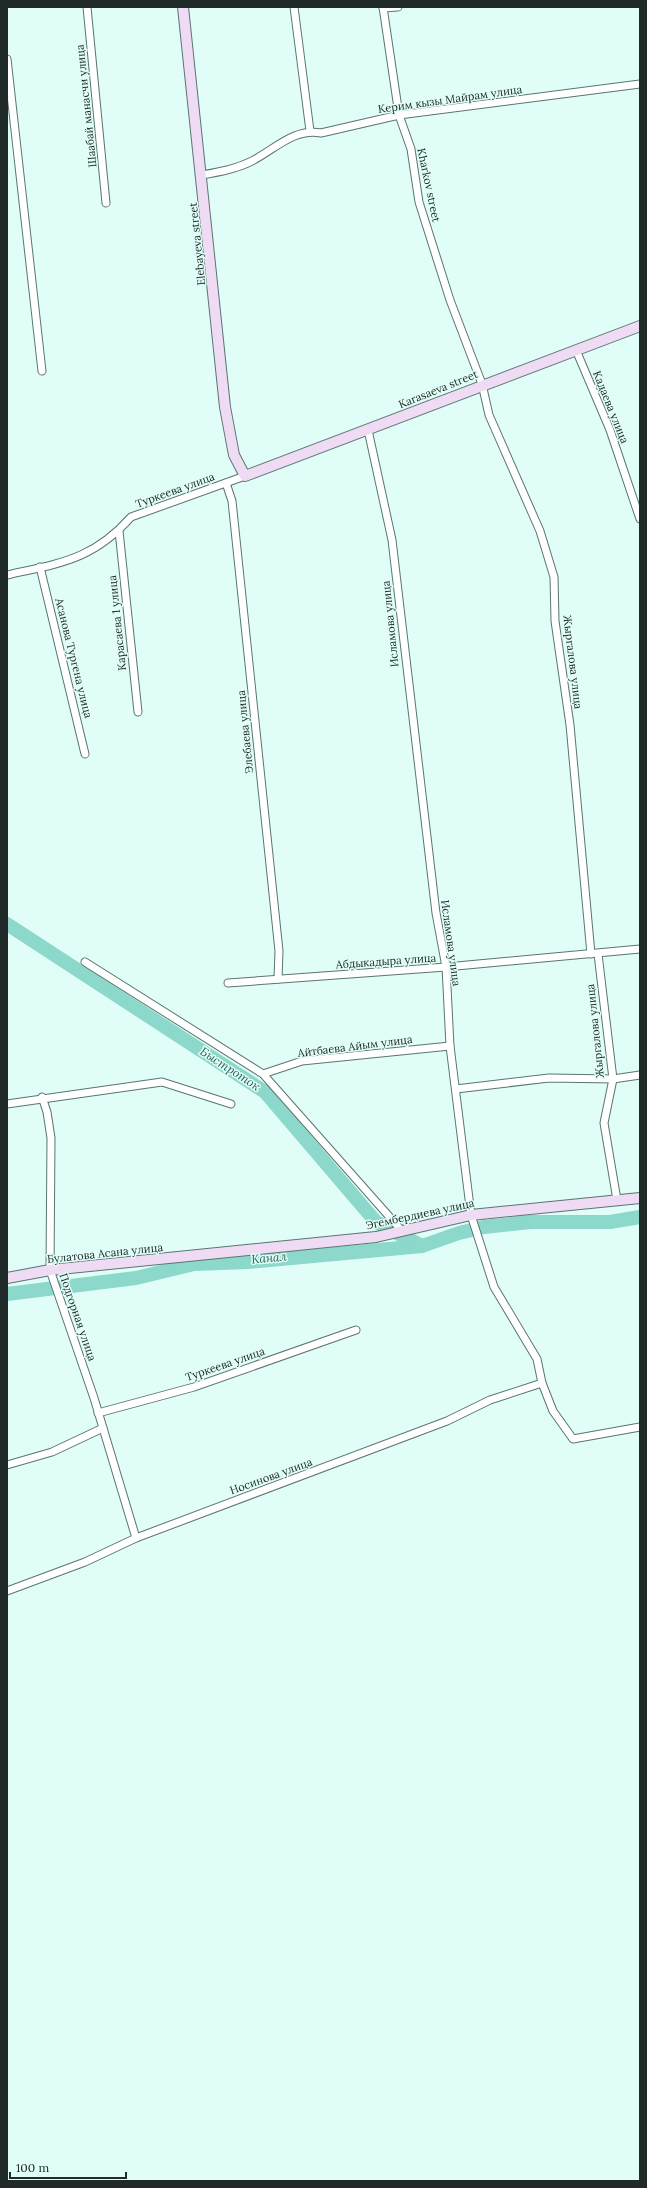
<svg xmlns="http://www.w3.org/2000/svg" width="647" height="2188" font-family="Lora,serif">
<rect width="100%" height="100%" fill="#e0fdf7"/>
<g fill="none" stroke-linecap="round" stroke-linejoin="round">
<g stroke="#8cd8ca" stroke-width="14">
<path d="M7,924L265,1092L376,1222L422,1246"/>
<path d="M7,1294L136,1278L194,1264L248,1262L422,1246L459,1233L484,1227L530,1222H610L640,1217"/>
</g>
<defs>
<g id="street">
<path d="M87,7L106,203"/>
<path d="M294,7L310,131"/>
<path d="M383,7L399,115L411,149L419,202L450,300L482,384L489,415L540,531L554,577L555,621L570,725L591,954"/>
<path d="M383,8L398,7"/>
<path d="M7,59L42,371"/>
<path d="M202,175C219,172 236,169 252,161C275,149 294,128 321,133L399,115L640,84"/>
<path d="M576,350L610,430L640,519"/>
<path d="M368,430L392,540L436,913L446,967L450,1046L471,1215L494,1287L537,1359L542,1383L553,1411L573,1439L640,1427"/>
<path d="M226,483L232,501L279,951L278,979"/>
<path d="M119,531L138,712"/>
<path d="M40,567L85,754"/>
<path d="M7,575C60,563 93,560 131,517L245,476"/>
<path d="M598,954L613,1079L604,1123L617,1200"/>
<path d="M85,962L263,1074L402,1231"/>
<path d="M228,983L446,967L640,949"/>
<path d="M263,1074L302,1061L450,1046"/>
<path d="M456,1089L549,1078L613,1079L640,1075"/>
<path d="M42,1097L47,1112L51,1138L50,1270L94,1398L136,1538"/>
<path d="M7,1104L162,1082L231,1104"/>
<path d="M98,1413L194,1387L356,1330"/>
<path d="M7,1465L52,1452L103,1428"/>
<path d="M7,1591L85,1562L136,1538L447,1421L490,1400L542,1383"/>
</g>
<g id="secondary">
<path d="M183,7L225,407L234,455L245,476L640,326"/>
<path d="M7,1278L50,1270L376,1237L471,1215L640,1198"/>
</g>
</defs>
<use href="#street" stroke="#5b7570" stroke-width="9"/>
<use href="#secondary" stroke="#5b7570" stroke-width="12"/>
<use href="#street" stroke="#fff" stroke-width="7"/>
<use href="#secondary" stroke="#efdcf4" stroke-width="10"/>
</g>
<g text-anchor="middle" stroke-width="3" stroke-linejoin="round" paint-order="stroke">
<g font-size="11" fill="#202b29" stroke="#e0fdf7">
<text transform="translate(450 99) rotate(-8)" y="4">Керим кызы Майрам улица</text>
<text transform="translate(86 106) rotate(-96)" y="4">Шаабай манасчи улица</text>
<text transform="translate(429 185) rotate(78)" y="4">Kharkov street</text>
<text transform="translate(197 244) rotate(-96)" y="4">Elebayeva street</text>
<text transform="translate(438 389) rotate(-22)" y="4">Karasaeva street</text>
<text transform="translate(611 407) rotate(68)" y="4">Кадаева улица</text>
<text transform="translate(175 490) rotate(-20)" y="4">Туркеева улица</text>
<text transform="translate(117 623) rotate(-96)" y="4">Карасаева 1 улица</text>
<text transform="translate(390 624) rotate(-96)" y="4">Исламова улица</text>
<text transform="translate(74 658) rotate(76)" y="4">Асанова Тургена улица</text>
<text transform="translate(573 662) rotate(83)" y="4">Жыргалова улица</text>
<text transform="translate(245 732) rotate(-96)" y="4">Элебаева улица</text>
<text transform="translate(451 943) rotate(82)" y="4">Исламова улица</text>
<text transform="translate(386 961) rotate(-4)" y="4">Абдыкадыра улица</text>
<text transform="translate(595 1031) rotate(-96)" y="4">Жыргалова улица</text>
<text transform="translate(355 1046) rotate(-7)" y="4">Айтбаева Айым улица</text>
<text transform="translate(420 1214) rotate(-12)" y="4">Эгембердиева улица</text>
<text transform="translate(105 1253) rotate(-6)" y="4">Булатова Асана улица</text>
<text transform="translate(78 1317) rotate(71)" y="4">Подгорная улица</text>
<text transform="translate(225 1364) rotate(-19)" y="4">Туркеева улица</text>
<text transform="translate(271 1476) rotate(-20)" y="4">Носинова улица</text>
</g>
<g font-size="12" font-style="italic" fill="#26635a" stroke="#e0fdf7">
<text transform="translate(230 1069) rotate(33)" y="4">Быстроток</text>
<text transform="translate(269 1258) rotate(-5)" y="4">Канал</text>
</g>
</g>
<rect width="647" height="2188" fill="none" stroke="#202b29" stroke-width="16"/>
<path d="M10 2172v6h116v-6" fill="none" stroke="#202b29" stroke-width="2"/>
<text x="16" y="2172" font-size="12" fill="#202b29" stroke="#e0fdf7" stroke-width="3" paint-order="stroke">100 m</text>
</svg>
